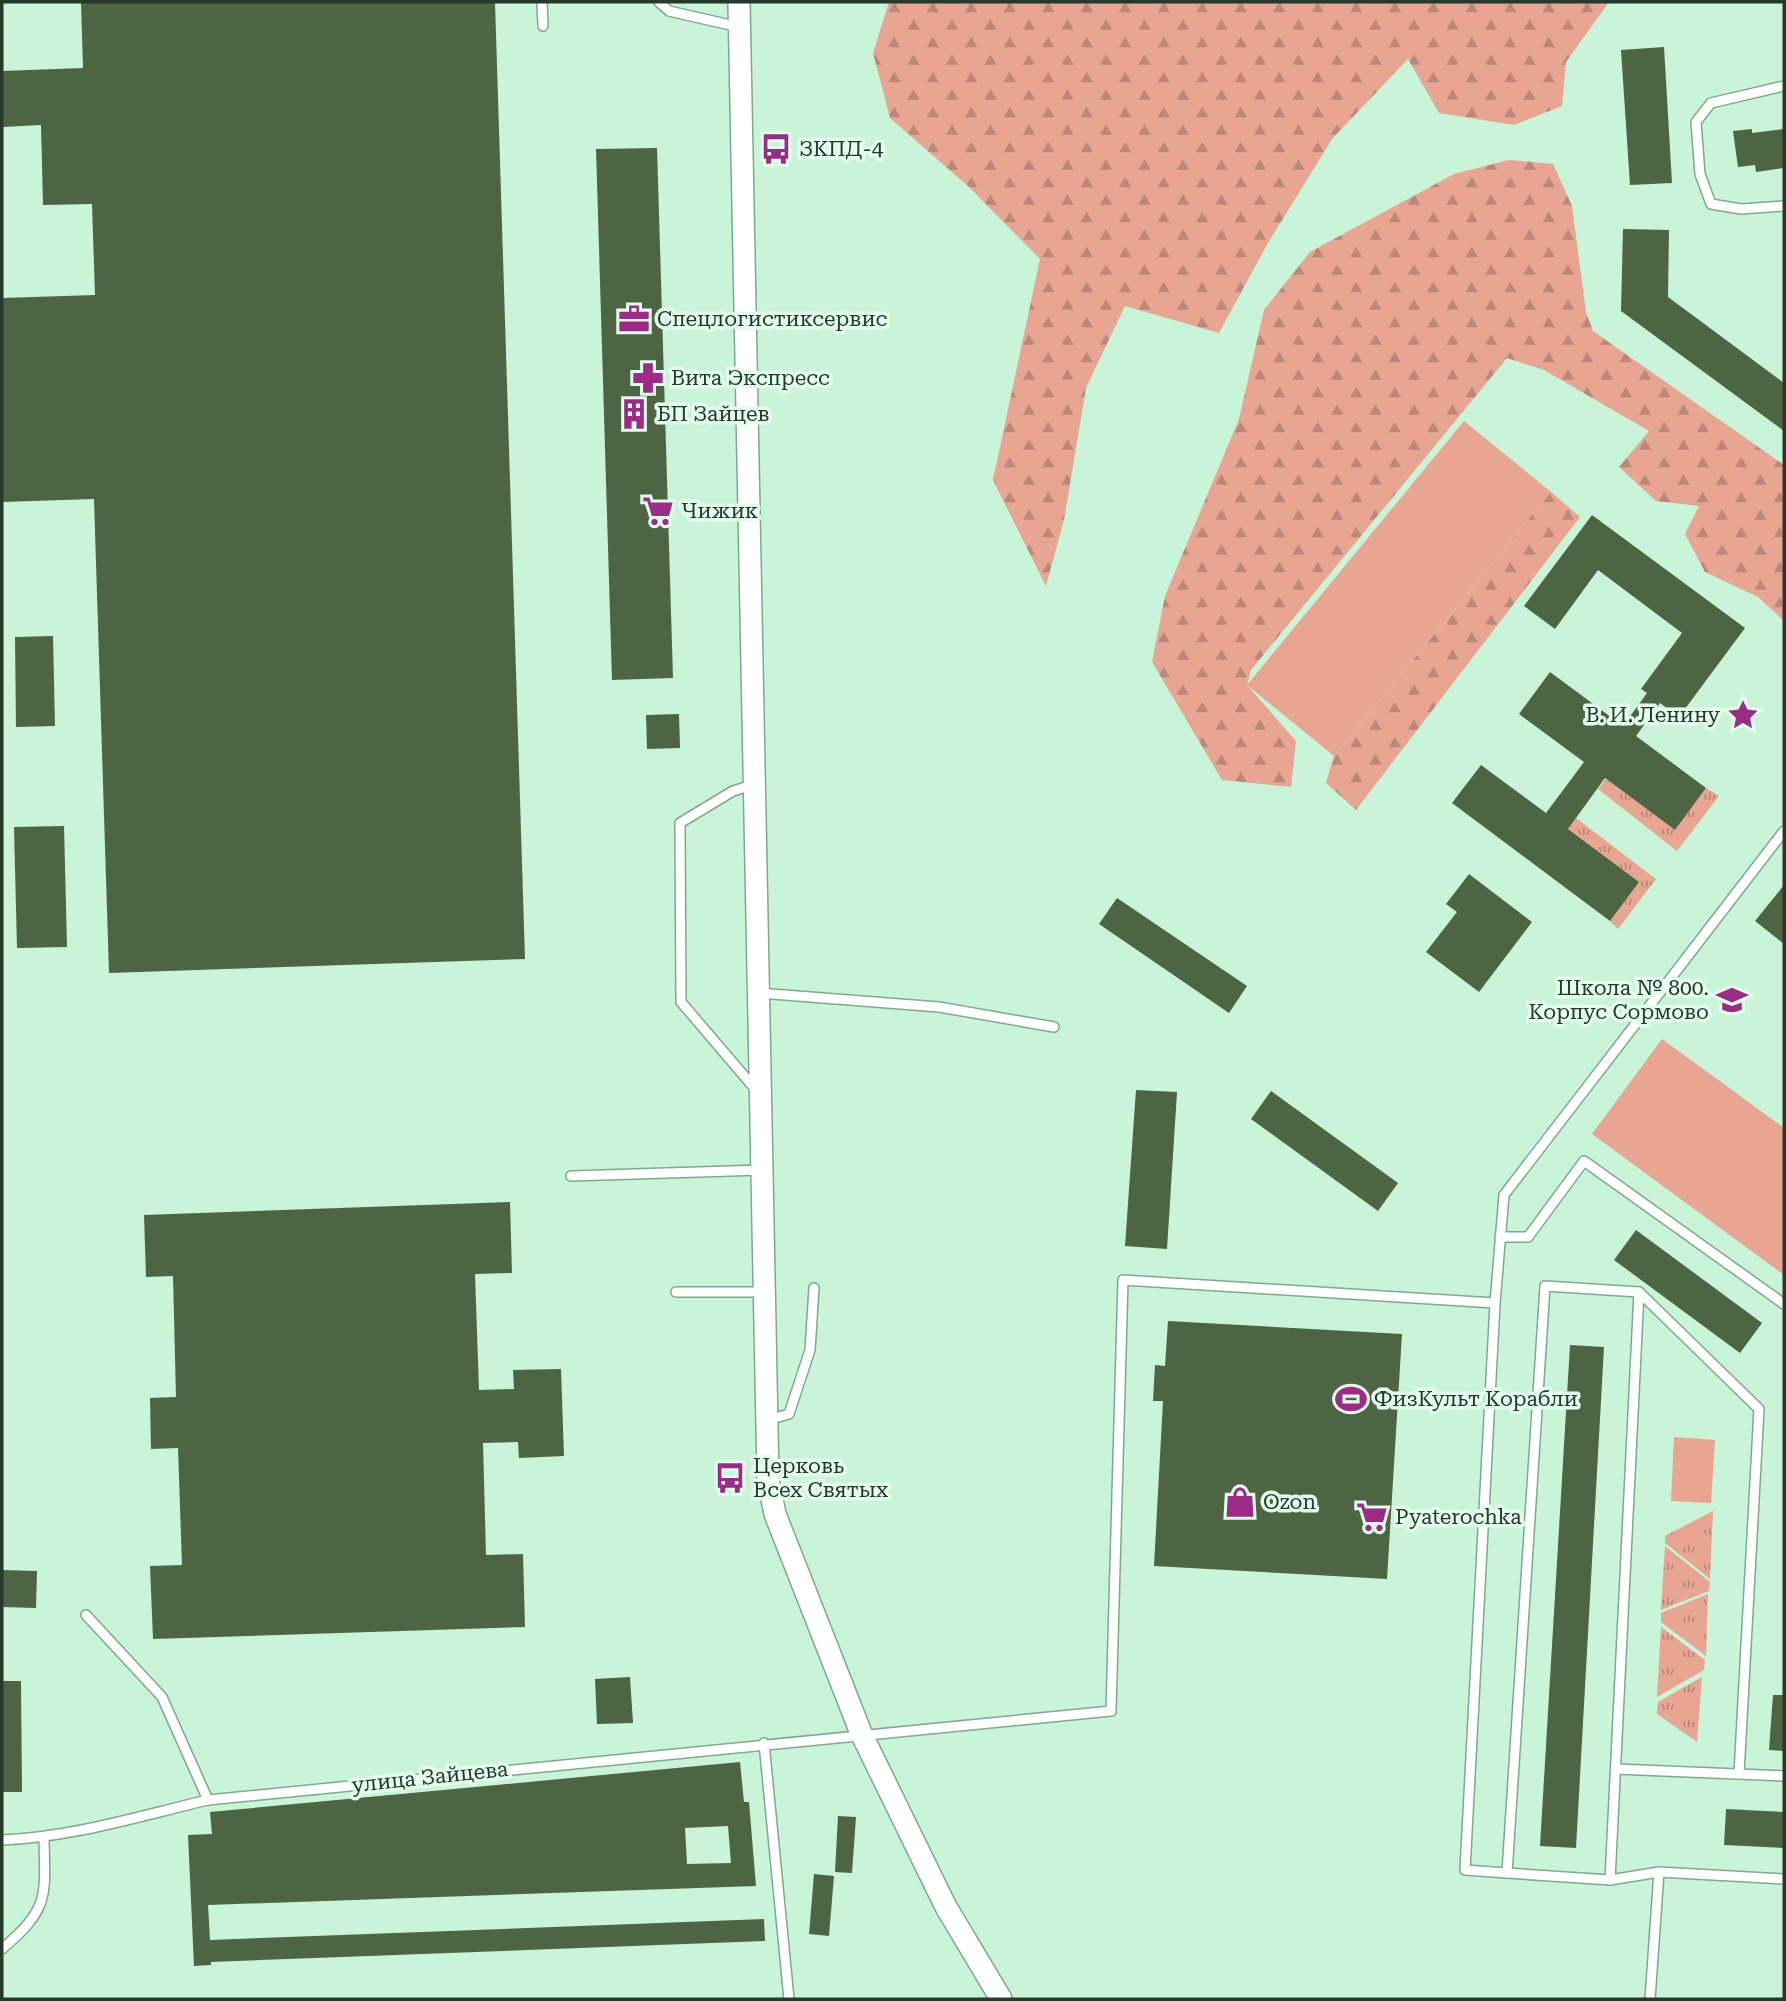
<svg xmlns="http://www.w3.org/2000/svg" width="1786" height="2001" font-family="'Roboto Serif',serif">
<defs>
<pattern id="grass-tufts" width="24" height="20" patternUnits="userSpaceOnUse" patternTransform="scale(1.75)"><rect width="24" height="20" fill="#e7a592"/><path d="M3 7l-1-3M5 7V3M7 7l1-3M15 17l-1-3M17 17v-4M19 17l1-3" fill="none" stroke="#bb8778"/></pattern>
<pattern id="forest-firs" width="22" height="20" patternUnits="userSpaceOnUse" patternTransform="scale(1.75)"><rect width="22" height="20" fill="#e7a592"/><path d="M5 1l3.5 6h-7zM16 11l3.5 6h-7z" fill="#bb8778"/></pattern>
</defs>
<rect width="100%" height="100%" fill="#c8f4d8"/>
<g fill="url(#grass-tufts)">
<path d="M1606,779L1675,830L1706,788L1719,796L1677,851L1598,789Z"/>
<path d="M1576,818L1656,879L1618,929L1610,921L1639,882L1568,829Z"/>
<path d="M1713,1511L1710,1579L1665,1543V1536Z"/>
<path d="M1665,1546L1710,1582L1709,1591L1661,1610Z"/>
<path d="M1708,1594L1706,1656L1661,1622V1613Z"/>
<path d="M1661,1627L1705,1660L1704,1670L1657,1697Z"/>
<path d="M1702,1677L1697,1742L1657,1714L1658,1702Z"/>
</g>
<g fill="url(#forest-firs)">
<path d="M889,2H1609L1566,62L1562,106L1514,125L1439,113L1408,59L1332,139L1268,243L1219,333L1125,306L1086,388L1064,520L1046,586L993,480L1040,259L969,187L890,118L873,53Z"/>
<path d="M1509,160L1553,164L1572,206L1586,312L1593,331L1784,465V621L1758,597L1705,572L1685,534L1699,506L1656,501L1619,467L1649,431L1544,370L1507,358L1251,670L1247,685L1296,741L1291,787L1222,780L1152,662L1165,596L1239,419L1264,310L1310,252L1454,174Z"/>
<path d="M1551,492L1580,517L1356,810L1326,783L1334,756Z"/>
</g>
<g fill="#e7a592">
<path d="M1464,421L1551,492L1334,756L1247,685Z"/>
<path d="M1662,1039L1784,1128V1275L1592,1134Z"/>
<path d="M1674,1437L1715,1440L1711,1503L1671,1501Z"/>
</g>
<g fill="#4d6543" fill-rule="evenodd">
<path d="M81,2H495L525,959L109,973L94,499L2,502V298L95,295L92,204L43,205L41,125L3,127L2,71L83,68Z"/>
<path d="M1664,47L1672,183L1630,185L1621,50Z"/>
<path d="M1752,129V133L1784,129V168L1756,172L1755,165L1738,167L1733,131Z"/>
<path d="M657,148L673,678L612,680L596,149Z"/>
<path d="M1623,229L1669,230L1668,297L1784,383V431L1621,311Z"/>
<path d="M1592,515L1745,628L1679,717L1660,703L1636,736L1706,788L1675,830L1605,778L1568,829L1639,882L1610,921L1452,803L1481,765L1546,813L1584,762L1519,714L1550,672L1623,726L1647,693L1641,689L1682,633L1598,570L1555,629L1524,606Z"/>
<path d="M53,636L55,726L16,727L15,637Z"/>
<path d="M679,714L680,748L647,749L646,715Z"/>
<path d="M64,826L67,947L17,948L14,827Z"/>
<path d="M1469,874L1532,922L1479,992L1426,952L1457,912L1446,904Z"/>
<path d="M1784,885V944L1755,921Z"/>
<path d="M1117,898L1247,986L1229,1013L1099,924Z"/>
<path d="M1136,1090L1177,1092L1167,1249L1125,1246Z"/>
<path d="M1271,1091L1398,1183L1378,1211L1251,1119Z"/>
<path d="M510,1202L512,1273L475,1274L479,1390L514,1389L513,1370L561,1369L564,1456L519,1458L518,1442L483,1443L486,1555L523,1554L525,1627L153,1639L150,1566L182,1565L178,1448L151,1449L150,1398L176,1397L173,1276L146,1277L144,1215Z"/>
<path d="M1636,1230L1762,1323L1740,1353L1614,1260Z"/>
<path d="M1168,1321L1402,1334L1387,1579L1154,1566L1163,1401H1153L1155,1365L1165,1366Z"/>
<path d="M1570,1345L1604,1347L1576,1848L1540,1846Z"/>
<path d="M2,1570L37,1571L36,1608L2,1607Z"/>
<path d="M630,1677L633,1723L597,1724L595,1679Z"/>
<path d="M2,1681H21L22,1792H2Z"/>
<path d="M1773,1695H1784V1751L1769,1750Z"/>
<path d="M740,1762L744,1802H749L756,1886L208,1905L210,1940L764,1919L765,1941L211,1962V1965L194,1966L188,1835L212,1834L210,1812ZM728,1826L731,1863L687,1864L685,1828Z"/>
<path d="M1726,1809L1784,1812V1848L1724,1845Z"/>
<path d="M838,1816L856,1817L852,1873L835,1872Z"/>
<path d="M814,1874L834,1876L829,1936L809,1934Z"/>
</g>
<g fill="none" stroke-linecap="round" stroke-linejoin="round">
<defs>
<g id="service">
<path d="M542,2L543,26"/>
<path d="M659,2L669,11L739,27"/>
<path d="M1784,86L1711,103L1696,122L1700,174L1711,204L1741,209L1784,206"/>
<path d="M755,784L733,791L680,823L681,1002L757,1091"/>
<path d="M760,993L939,1007L1054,1027"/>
<path d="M571,1176L762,1170"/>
<path d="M1500,1237H1528L1584,1161L1784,1304"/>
<path d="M676,1292H765"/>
<path d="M1639,1292L1610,1880L1659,1872L1650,1999"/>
<path d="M1495,1303L1465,1870L1507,1873"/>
<path d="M768,1420L789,1414L810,1350L814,1288"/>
<path d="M86,1615L162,1697L208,1800"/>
<path d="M764,1743L789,1999"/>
<path d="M1616,1769L1784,1776"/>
<path d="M2,1840C73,1837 139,1816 208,1800L1111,1711L1123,1280L1495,1303L1504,1195L1784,831"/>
<path d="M1659,1872L1784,1879"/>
<path d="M1610,1880L1507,1873L1545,1286L1639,1292L1759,1409L1739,1774"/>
<path d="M2,1949C50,1908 45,1897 44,1838"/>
</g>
<path id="tertiary" d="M739,2L768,1479L775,1514L861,1733L946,1907L1001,1999"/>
</defs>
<use href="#service" stroke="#7fa98f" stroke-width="12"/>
<use href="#tertiary" stroke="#7fa98f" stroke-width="24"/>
<use href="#service" stroke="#fff" stroke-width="9"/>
<use href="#tertiary" stroke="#fff" stroke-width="21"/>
</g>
<defs>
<symbol id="bus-bare" viewBox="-9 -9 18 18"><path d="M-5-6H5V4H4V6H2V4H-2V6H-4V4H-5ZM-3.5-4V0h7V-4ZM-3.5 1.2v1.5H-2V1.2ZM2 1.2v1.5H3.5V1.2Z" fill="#9c2a86" stroke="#e2fdeb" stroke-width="2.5" paint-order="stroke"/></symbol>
<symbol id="office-bare" viewBox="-9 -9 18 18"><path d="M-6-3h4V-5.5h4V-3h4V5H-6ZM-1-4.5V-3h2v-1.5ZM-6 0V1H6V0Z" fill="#9c2a86" stroke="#e2fdeb" stroke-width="2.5" paint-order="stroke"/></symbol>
<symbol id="pharmacy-bare" viewBox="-9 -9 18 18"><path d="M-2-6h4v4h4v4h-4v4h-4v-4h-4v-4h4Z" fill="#9c2a86" stroke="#e2fdeb" stroke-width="2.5" paint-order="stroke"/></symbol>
<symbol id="building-bare" viewBox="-9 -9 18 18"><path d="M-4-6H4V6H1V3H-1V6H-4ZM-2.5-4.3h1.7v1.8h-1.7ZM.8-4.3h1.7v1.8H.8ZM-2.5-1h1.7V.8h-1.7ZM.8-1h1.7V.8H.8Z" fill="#9c2a86" stroke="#e2fdeb" stroke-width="2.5" paint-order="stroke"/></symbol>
<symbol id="supermarket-bare" viewBox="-9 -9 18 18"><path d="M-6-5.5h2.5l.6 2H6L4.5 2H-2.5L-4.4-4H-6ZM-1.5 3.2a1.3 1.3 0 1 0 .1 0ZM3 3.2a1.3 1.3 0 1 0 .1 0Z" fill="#9c2a86" stroke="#e2fdeb" stroke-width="2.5" paint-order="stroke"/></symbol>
<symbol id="sight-bare" viewBox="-9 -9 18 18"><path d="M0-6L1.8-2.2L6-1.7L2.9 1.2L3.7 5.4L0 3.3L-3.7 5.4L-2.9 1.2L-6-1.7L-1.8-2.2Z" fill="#9c2a86" stroke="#e2fdeb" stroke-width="2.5" paint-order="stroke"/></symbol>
<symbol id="school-bare" viewBox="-9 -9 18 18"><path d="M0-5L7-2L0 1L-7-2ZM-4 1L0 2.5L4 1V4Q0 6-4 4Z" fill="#9c2a86" stroke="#e2fdeb" stroke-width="2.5" paint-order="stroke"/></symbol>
<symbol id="stadium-bare" viewBox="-9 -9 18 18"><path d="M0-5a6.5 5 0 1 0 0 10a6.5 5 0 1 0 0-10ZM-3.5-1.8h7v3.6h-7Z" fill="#9c2a86" stroke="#e2fdeb" stroke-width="2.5" paint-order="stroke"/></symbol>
<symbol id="shop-bare" viewBox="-9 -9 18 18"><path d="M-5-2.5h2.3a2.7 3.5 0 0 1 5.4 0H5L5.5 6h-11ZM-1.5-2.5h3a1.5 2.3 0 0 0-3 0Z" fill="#9c2a86" stroke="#e2fdeb" stroke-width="2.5" paint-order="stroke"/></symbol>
</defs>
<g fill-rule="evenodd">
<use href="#bus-bare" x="754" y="127" width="44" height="44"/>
<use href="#office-bare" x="612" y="297" width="44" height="44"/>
<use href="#pharmacy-bare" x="626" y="356" width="44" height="44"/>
<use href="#building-bare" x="612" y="392" width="44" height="44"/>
<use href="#supermarket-bare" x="636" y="489" width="44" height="44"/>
<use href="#sight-bare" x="1721" y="693" width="44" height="44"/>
<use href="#school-bare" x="1710" y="978" width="44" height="44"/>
<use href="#stadium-bare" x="1329" y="1377" width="44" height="44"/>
<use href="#bus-bare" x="708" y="1456" width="44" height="44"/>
<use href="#shop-bare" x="1218" y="1480" width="44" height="44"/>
<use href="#supermarket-bare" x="1350" y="1495" width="44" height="44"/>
</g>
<g text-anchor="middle" stroke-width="7" stroke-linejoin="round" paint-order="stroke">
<g font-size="21" fill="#27382d" stroke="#e2fdeb" text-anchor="start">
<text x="799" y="156">ЗКПД-4</text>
<text x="657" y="326">Спецлогистиксервис</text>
<text x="671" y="385">Вита Экспресс</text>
<text x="657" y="421">БП Зайцев</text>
<text x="681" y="518">Чижик</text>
<text x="1720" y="722" text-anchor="end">В. И. Ленину</text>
<text x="1709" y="995" text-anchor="end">Школа № 800.<tspan x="1709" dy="24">Корпус Сормово</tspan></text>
<text x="1374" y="1406">ФизКульт Корабли</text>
<text x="753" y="1473">Церковь<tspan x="753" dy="24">Всех Святых</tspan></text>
<text x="1263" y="1509">Ozon</text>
<text x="1395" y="1524">Pyaterochka</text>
</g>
<g font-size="21" fill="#27382d" stroke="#e2fdeb">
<text transform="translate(430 1777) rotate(-6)" y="7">улица Зайцева</text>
</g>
</g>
<rect width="1786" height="2001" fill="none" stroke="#27382d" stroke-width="7"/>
</svg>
